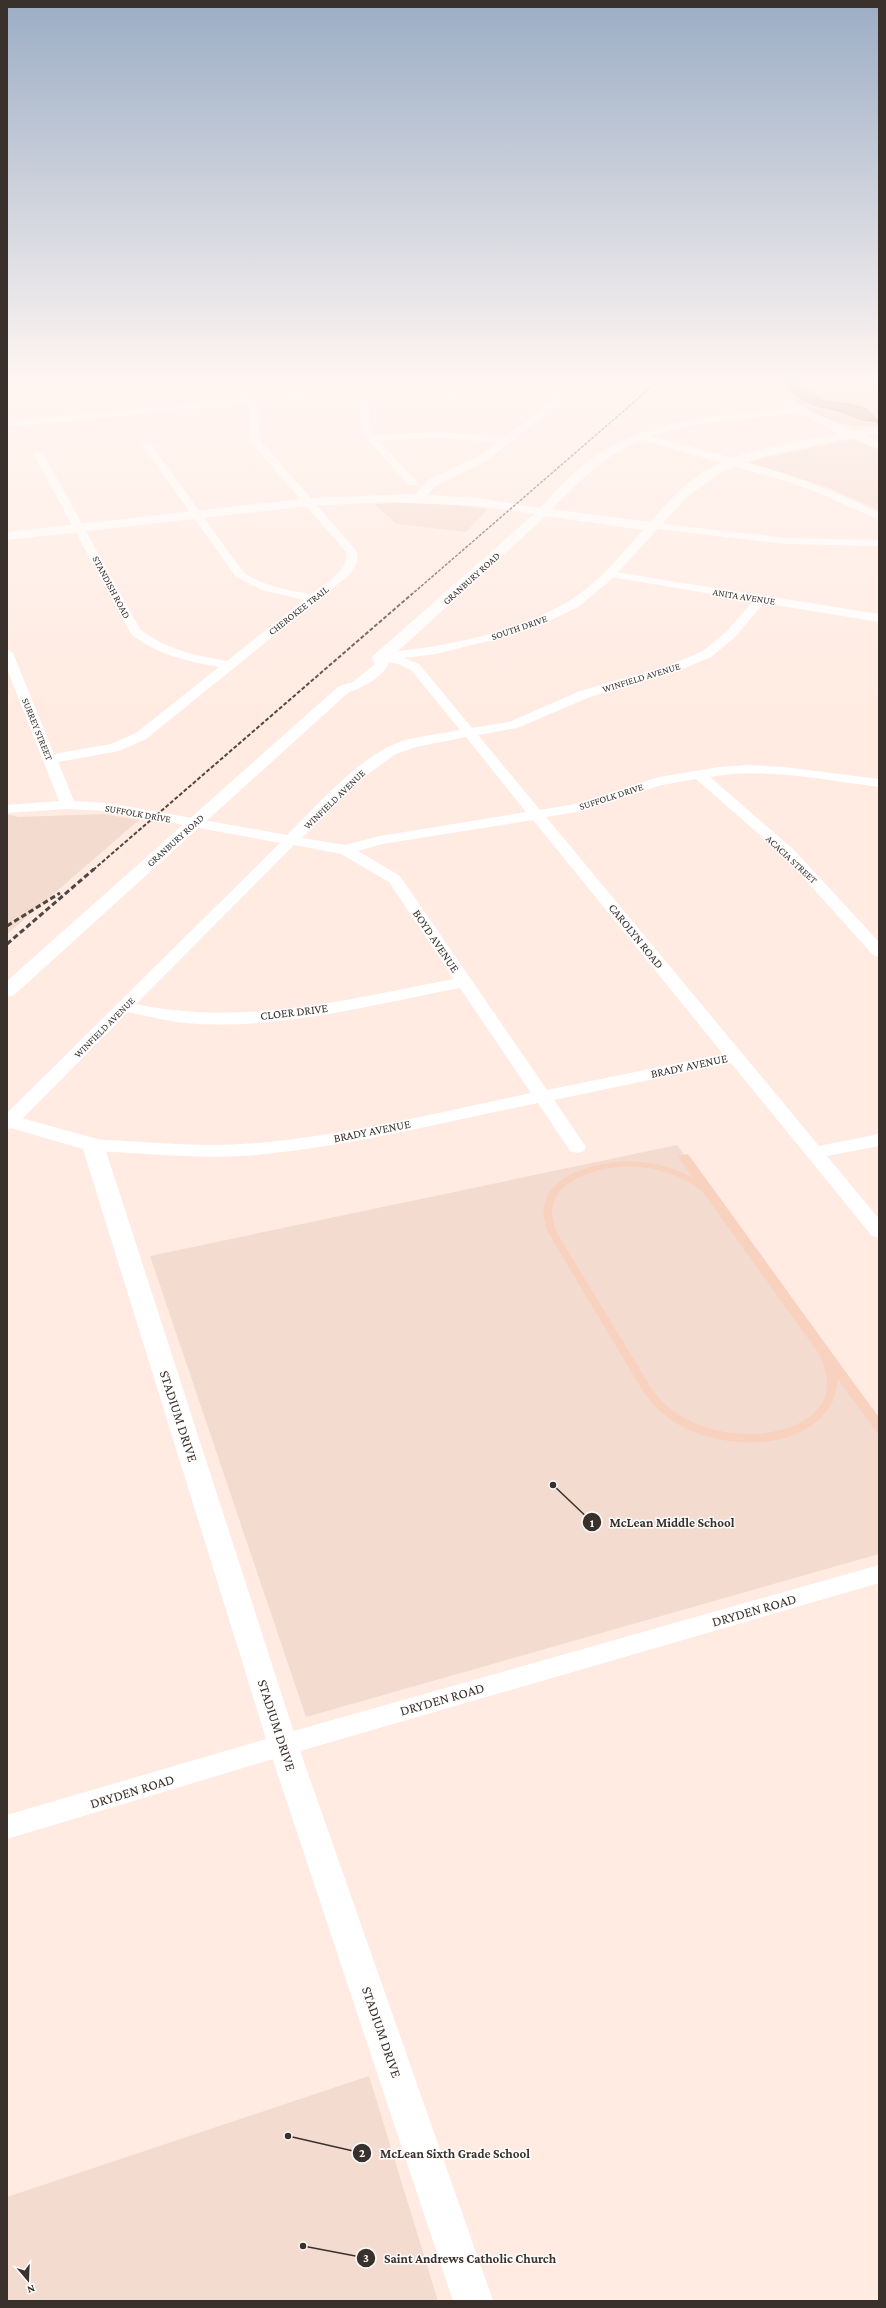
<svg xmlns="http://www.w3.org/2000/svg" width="886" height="2308" font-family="'Crimson Pro',serif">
<rect width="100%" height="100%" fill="#ffebe2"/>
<g fill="#f4dbcf">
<path d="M853,439L879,450V510L827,487L747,463L768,457Z"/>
<path d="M429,502L448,504L488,509L466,532L397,524L374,504Z"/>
<path d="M7,814L19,817L104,814L139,820L7,934Z"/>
<path d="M677,1145L879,1417V1554L306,1717L150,1256Z"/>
<path d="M369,2076L438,2301H7V2197Z"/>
</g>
<g fill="#f9d1bf" fill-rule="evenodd">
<path d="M770,383H879V426C836,428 801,412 770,383Z"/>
<path d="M688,1154L879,1418V1436L838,1379C836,1387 836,1395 832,1403C805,1451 729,1450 685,1428C668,1420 655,1408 644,1393L549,1234C523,1178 598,1158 640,1162C658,1163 675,1169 692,1177L678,1156ZM627,1166C655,1167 681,1174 703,1192L817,1351C869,1438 708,1465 653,1391L557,1233C535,1185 591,1168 627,1166Z"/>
</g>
<path fill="#c9a290" stroke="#9e8072" d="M786,383H799L823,401L850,404L867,409L878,420C866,424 854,416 845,413C824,406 797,406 786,383Z"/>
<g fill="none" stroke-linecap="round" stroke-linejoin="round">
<path stroke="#9e8072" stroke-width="2.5" d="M869,418L879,423"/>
<g fill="#fff" fill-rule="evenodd">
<path d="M84,383H118L114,386L7,396V390Z"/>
<path d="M231,383H240L260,410L259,434L261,441L355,549C361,559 355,567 349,575L146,739L119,751L58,762L74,801L108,803L287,835C318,805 348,769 386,748C408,736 436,735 460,730L411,670L398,664L378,660L376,657L378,654L402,657L419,664L472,728L509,722L580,691L670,665L703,651L727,631L753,601L605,576L603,574L605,572L609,571L879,614V622L764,603L735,637L711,657L678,671L590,697L517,728L478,735L540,810L575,804L659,777L719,767L749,765L784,767L879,779V787C824,780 766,767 710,777L794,850L879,942V957L873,955L784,856L696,779L662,785L582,811L546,817L819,1146L879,1134V1146L827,1156L879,1219V1238L872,1236L731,1063L554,1100L586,1147L584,1151L577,1153L570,1151L538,1103C445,1122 352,1146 257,1155C203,1160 147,1153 93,1151L86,1149L84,1145L86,1141L93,1139C147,1142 203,1148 257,1143C349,1135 441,1112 531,1093L460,988C370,1005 277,1031 185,1023C165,1021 147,1016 128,1012L14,1127L7,1129V1113L280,843L108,811L68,809L7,813V805L59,801L7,669V649L13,653L54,754L111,744L136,733L219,667C187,661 157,655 131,634L34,455L35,453L39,452L44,455L140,629C166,650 195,655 227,661L304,600L262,590L236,577L142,445L144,443H150L244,573C265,586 287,590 311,594C324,584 350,571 346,552L251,442L249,434L250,410ZM466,737L526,812L380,836L345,845L302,838L358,781L396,754L416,747ZM533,820L723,1054L547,1090L400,876L358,851L382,844ZM294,845L341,854L389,882L454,979C350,999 243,1027 136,1004Z"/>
<path d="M365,395L370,398V428L374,435L437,432L507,437L512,440L507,443L437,438L379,441L418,483L417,485H409L368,440L360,428V398Z"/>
<path d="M641,434C722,454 805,475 879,513V520L819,493L789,482L638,439V435Z"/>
<path d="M655,523L786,538L879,540V546L786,544L651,528V524Z"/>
<path d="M879,1565V1583L283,1756L7,1839V1815L283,1734Z"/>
</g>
<g fill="#fff" fill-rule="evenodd">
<path d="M574,383H586L489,459L434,487L428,495L477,498L540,508C560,487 580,464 606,449C660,417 728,415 789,408L757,383H769L807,409L853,431L879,427V433L865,436L879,442V449L851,438L765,456L721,472L688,496L611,580L578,607L541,625L501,638L435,654L389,660C389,674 361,689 349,692L14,995L7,997V981L339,686L353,682L375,664L372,658L374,655L534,514L477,506L387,502L309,506L7,540V532L309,498L416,494L426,481L481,455L553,400L510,397L416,402L289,400L7,427V421L289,394L416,396L510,391L561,394ZM798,413L840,434C792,442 735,449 695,478C678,490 664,507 650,522L552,509C571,490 590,469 613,455C666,421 737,421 798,413ZM546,516L643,530C625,550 607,572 586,589C538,627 458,645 398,651Z"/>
<path d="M7,1114L101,1140L104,1145L298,1745L493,2301H453L268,1745L83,1149L7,1127Z"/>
</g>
<path stroke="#504641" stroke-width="1.5" stroke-dasharray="3 1.5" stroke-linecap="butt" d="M411,595L656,383"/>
<path stroke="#504641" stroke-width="2" stroke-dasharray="4 2" stroke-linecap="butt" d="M93,870L412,594"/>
<g stroke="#504641" stroke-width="3" stroke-dasharray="5.5 3" stroke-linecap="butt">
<path d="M7,926L60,893"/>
<path d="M7,944L94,869"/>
</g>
</g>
<linearGradient id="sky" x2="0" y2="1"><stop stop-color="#9badc5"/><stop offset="0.54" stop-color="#fff6f2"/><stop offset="1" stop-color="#fff6f2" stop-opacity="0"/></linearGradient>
<rect width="886" height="706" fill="url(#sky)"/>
<g text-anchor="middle" stroke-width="3" stroke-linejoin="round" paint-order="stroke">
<g font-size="10" fill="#3a312c" stroke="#fdfdfd">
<text transform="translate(471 578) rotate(-42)" y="4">GRANBURY ROAD</text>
<text transform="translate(112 587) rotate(62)" y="4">STANDISH ROAD</text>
<text transform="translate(744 596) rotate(9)" y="4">ANITA AVENUE</text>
<text transform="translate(298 610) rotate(-38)" y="4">CHEROKEE TRAIL</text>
<text transform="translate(519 627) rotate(-19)" y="4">SOUTH DRIVE</text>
<text transform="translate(641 677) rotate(-17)" y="4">WINFIELD AVENUE</text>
<text transform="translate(38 729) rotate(68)" y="4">SURREY STREET</text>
<text transform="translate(611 796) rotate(-18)" y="4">SUFFOLK DRIVE</text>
<text transform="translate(334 799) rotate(-44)" y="4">WINFIELD AVENUE</text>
<text transform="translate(138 813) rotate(10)" y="4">SUFFOLK DRIVE</text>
<text transform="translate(175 840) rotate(-42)" y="4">GRANBURY ROAD</text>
<text transform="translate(792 859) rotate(43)" y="4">ACACIA STREET</text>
<text transform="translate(104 1027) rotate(-45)" y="4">WINFIELD AVENUE</text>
</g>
<g font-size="12" fill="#3a312c" stroke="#fdfdfd">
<text transform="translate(636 936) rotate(51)" y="4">CAROLYN ROAD</text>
<text transform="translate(436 941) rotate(56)" y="4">BOYD AVENUE</text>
<text transform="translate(294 1012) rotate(-7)" y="4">CLOER DRIVE</text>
<text transform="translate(689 1066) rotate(-12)" y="4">BRADY AVENUE</text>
<text transform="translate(372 1131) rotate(-11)" y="4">BRADY AVENUE</text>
</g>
<g font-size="14" fill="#3a312c" stroke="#fdfdfd">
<text transform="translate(179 1416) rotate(72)" y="5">STADIUM DRIVE</text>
<text transform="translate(754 1610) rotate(-16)" y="5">DRYDEN ROAD</text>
<text transform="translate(442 1699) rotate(-16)" y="5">DRYDEN ROAD</text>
<text transform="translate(277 1725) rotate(72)" y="5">STADIUM DRIVE</text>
<text transform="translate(132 1791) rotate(-17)" y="5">DRYDEN ROAD</text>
<text transform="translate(382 2032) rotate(71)" y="5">STADIUM DRIVE</text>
</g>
</g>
<path fill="none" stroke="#3a312c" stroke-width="1.5" d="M553 1485L592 1522M288 2136L362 2153M303 2246L366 2258"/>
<g fill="#3a312c" stroke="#fdfdfd" stroke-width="1.5">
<circle cx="553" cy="1485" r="4"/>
<circle cx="288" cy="2136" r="4"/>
<circle cx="303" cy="2246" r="4"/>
<circle cx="592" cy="1522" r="10"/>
<circle cx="362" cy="2153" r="10"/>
<circle cx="366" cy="2258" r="10"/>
</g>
<g font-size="12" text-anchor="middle" font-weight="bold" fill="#fff">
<text x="592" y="1527">1</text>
<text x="362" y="2157">2</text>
<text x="366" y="2262">3</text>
</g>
<g font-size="13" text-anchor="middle" font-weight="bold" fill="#3a312c" stroke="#fdfdfd" stroke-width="3" stroke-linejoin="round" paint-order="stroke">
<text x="672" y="1527">McLean Middle School</text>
<text x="455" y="2158">McLean Sixth Grade School</text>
<text x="470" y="2263">Saint Andrews Catholic Church</text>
</g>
<rect width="886" height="2308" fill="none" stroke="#3a312c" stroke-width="16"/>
<g transform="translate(28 2280) rotate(161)" stroke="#fdfdfd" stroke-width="3" paint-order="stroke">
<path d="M0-3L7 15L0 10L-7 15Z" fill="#3a312c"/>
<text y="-6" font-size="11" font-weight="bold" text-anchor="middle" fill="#3a312c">N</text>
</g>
</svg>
